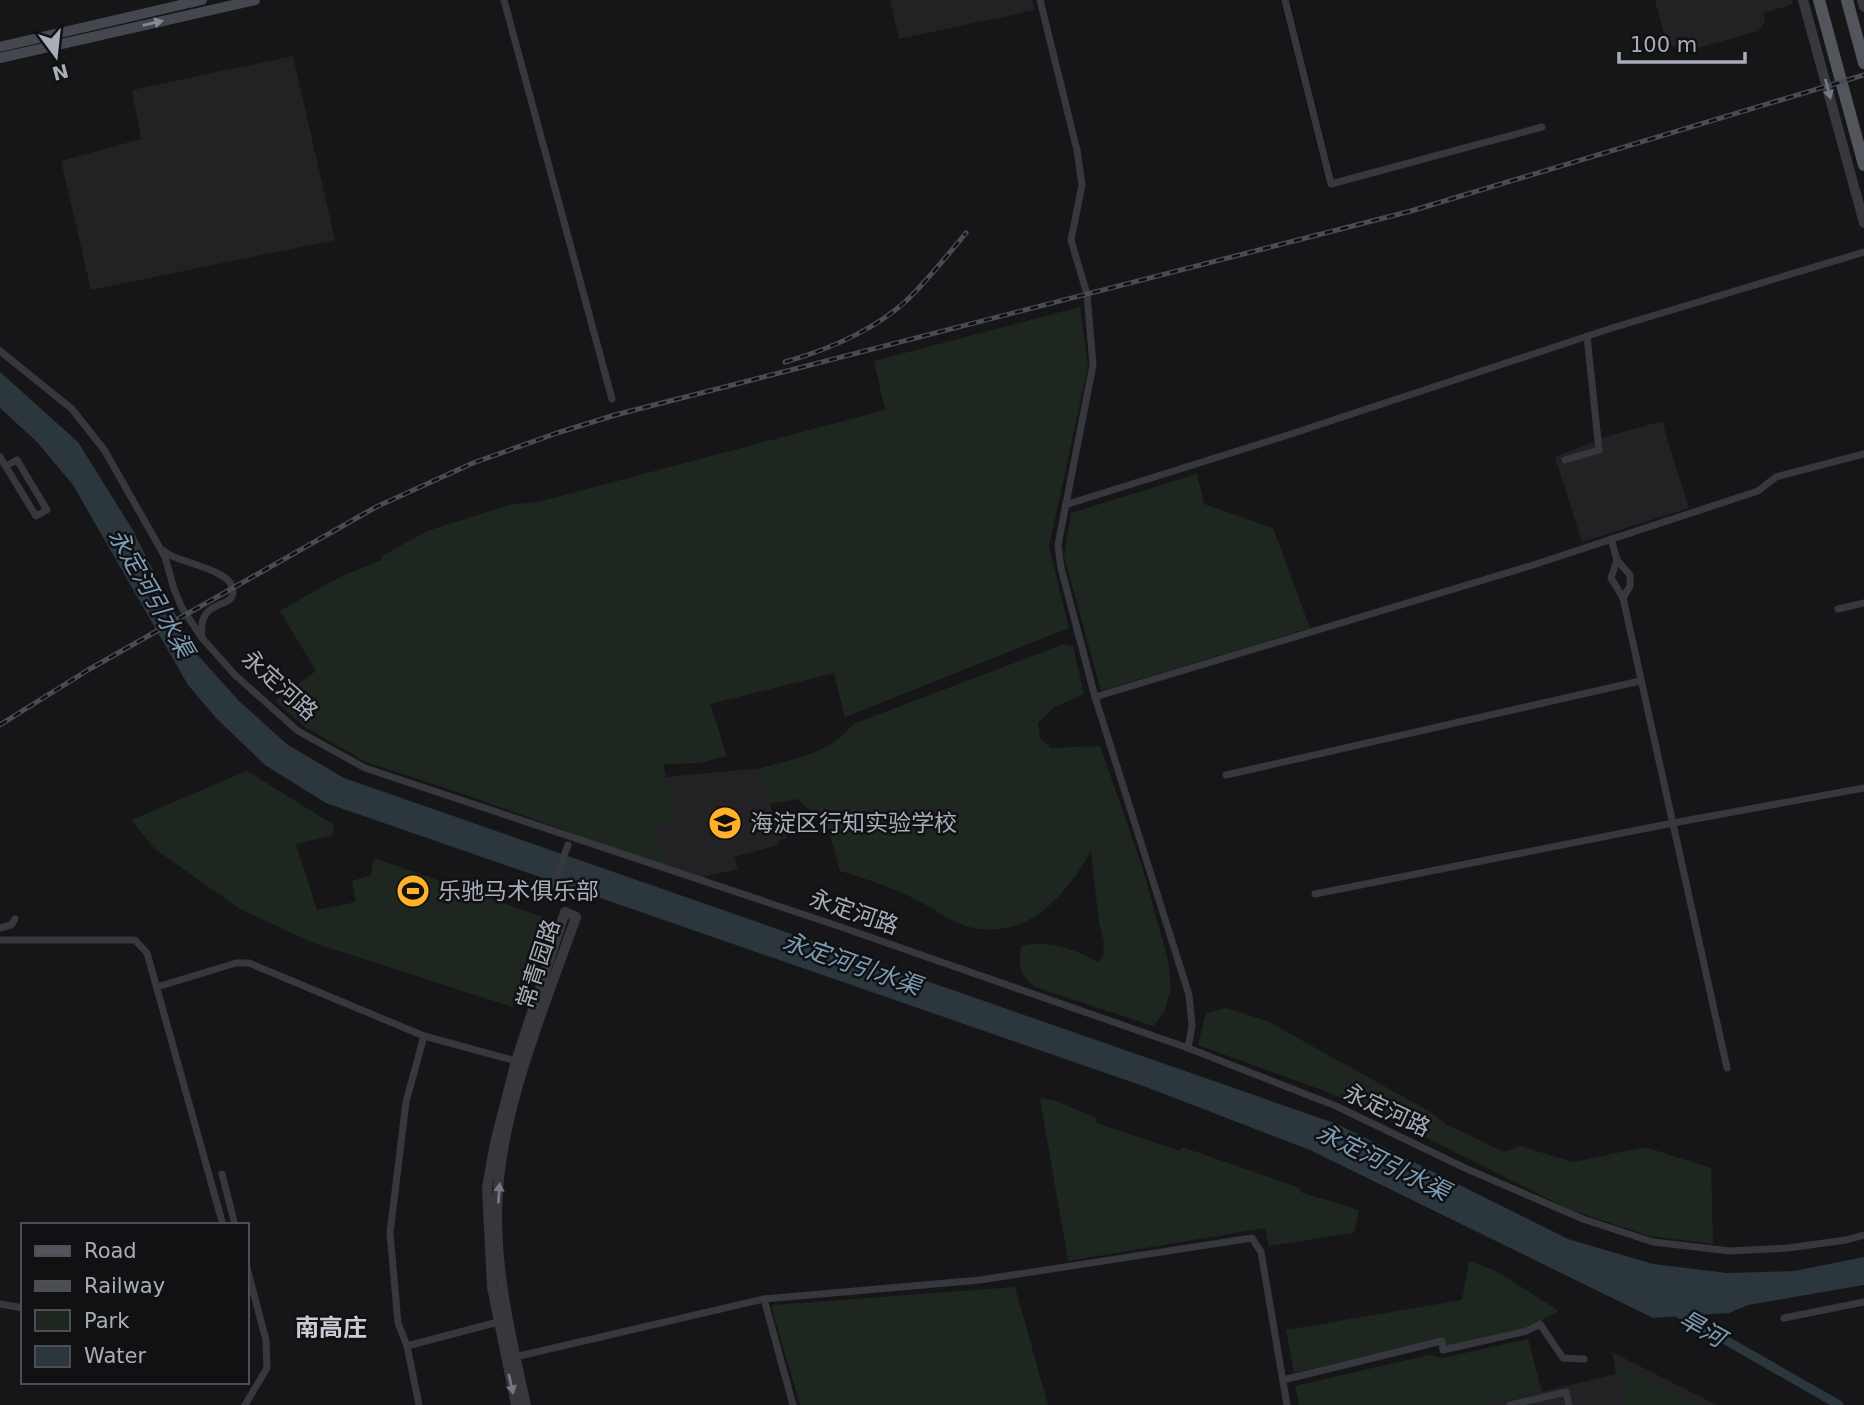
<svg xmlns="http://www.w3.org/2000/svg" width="1864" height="1405" font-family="'DejaVu Sans','Noto Sans SC',sans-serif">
<rect width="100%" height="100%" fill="#161618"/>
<g fill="#222225">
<path d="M890,0H1032L1035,10L899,39Z"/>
<path d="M1655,0H1792L1793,4L1764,13L1765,21L1759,31L1690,50L1667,45Z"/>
<path d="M293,56L335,240L91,290L61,161L141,139L132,90Z"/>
<path d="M1663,421L1666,435L1689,508L1582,542L1555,457L1605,437Z"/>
<path d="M761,768L774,820L783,819L787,838L778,841L779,845L734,857L738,869L699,878L667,867L655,826L677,820L665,777Z"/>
<path d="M1612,1352L1717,1405H1486L1616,1374Z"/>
</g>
<g fill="#1e271f">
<path d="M1080,307L1088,366L1049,547L1069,628L845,717L834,673L710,704L727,756L699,763L663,764L677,821L656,826L667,867L463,794L366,762L305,727L275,701L316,671L280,611L340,577L382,560V556L427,531L509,505L538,502L885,410L874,361Z"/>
<path d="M1197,474L1204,504L1273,528L1310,628L1101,691L1064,556L1071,513Z"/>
<path d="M1064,644L1073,646L1084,694L1054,707L1038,723L1040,738L1051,748L1100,746L1142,866L1168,960L1171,988L1164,1012L1153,1026L1035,987C1020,976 1017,965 1022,946C1047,939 1076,950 1098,962L1103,956L1104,942L1099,923L1091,851C1065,896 1028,941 969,927C951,922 936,910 921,902C895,889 868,879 840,871L826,820L807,808L798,799L769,804L761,768C794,759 832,753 853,724Z"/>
<path d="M247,771L334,825L333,835L296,844L317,910L356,902L352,881L371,875L374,858L543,917L512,1007L311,942L240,909L155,849L131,820Z"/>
<path d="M1226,1008L1267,1021L1427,1110L1446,1124L1504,1152L1520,1146L1573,1162L1645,1147L1711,1168L1713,1244L1650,1236L1568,1209L1411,1130L1330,1093L1198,1045L1206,1013Z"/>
<path d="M1040,1098L1056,1101L1096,1118V1123L1180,1151L1182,1147L1300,1188V1192L1359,1210L1354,1233L1269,1246L1265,1228L1068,1261Z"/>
<path d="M1469,1261L1496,1271L1559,1311L1524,1329L1447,1346L1444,1337L1294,1373L1286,1330L1462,1300Z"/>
<path d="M1015,1287L1048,1405H800L772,1309L773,1305Z"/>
<path d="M1528,1339L1542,1392L1486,1405H1299L1295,1386L1429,1355L1442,1358Z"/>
<path d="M1633,1369L1697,1405H1626L1619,1371Z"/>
</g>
<path fill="#2b363d" d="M0,372L78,442L131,527L194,651L240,702L288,745L344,778L1337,1124L1568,1239L1653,1264L1727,1273L1794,1271L1864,1257V1285L1748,1305L1729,1313L1653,1318L1310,1150L1146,1087L326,803L265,765L216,718L188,685L73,485L37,442L0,408Z"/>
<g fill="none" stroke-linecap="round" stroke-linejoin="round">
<path stroke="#2b363d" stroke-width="9" d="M1673,1310L1839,1405"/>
<g stroke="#37383e" stroke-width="7">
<path d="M504,0L612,399"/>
<path d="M1040,0L1077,150L1082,185L1071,240L1087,294L1093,365L1058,545L1061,568L1095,697L1189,995L1192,1026L1188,1048"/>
<path d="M1285,0L1331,184L1542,127"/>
<path d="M0,351L72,409L105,451L165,557L174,589L182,608L202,638L235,675L298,731L365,768L841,927L1188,1048L1336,1106L1467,1169L1583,1219L1653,1242L1730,1251L1788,1248L1846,1240L1864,1235"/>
<path d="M0,457L36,516L47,510L17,460L6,466"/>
<path d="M1565,460L1599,450L1587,336"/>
<path d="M1065,505L1285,436L1612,328L1864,252"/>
<path d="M1611,539L1617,560L1611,578L1623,598L1727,1068"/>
<path d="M164,551C175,563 234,568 233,592C233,610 197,597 202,637"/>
<path d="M1617,560L1630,575V586L1623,598"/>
<path d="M1838,609L1864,603"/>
<path d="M1095,697L1530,566L1758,491L1776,477L1864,454"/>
<path d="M1226,775L1640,681"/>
<path d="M553,886L568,845"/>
<path d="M1315,894L1673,823L1864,788"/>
<path d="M0,928L11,925L15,919"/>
<path d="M0,940H135L147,953L223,1225"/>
<path d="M157,987L236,963H249L424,1036L516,1061"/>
<path d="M222,1174L235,1225"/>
<path d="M764,1299L793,1405"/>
<path d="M0,1304L23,1308"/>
<path d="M1784,1318L1864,1302"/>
<path d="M407,1346L498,1322"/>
<path d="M515,1357L764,1299L980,1280L1252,1238L1261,1252L1287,1405"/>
<path d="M1283,1380L1442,1341L1443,1350L1527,1331L1540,1324L1563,1358L1584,1359"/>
<path d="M245,1405L267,1368L266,1340L247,1268"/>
<path d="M419,1405L407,1346L398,1323L390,1233L406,1102L424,1036"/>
<path d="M1510,1405L1566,1392L1569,1405"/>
</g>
<g stroke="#37383e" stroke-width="10">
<path d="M1803,0L1864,223"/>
<path d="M1862,0L1864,7"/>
<path d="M516,1405L492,1287L487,1188L495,1143L516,1061L565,912L576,917C544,1009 497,1116 497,1215C497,1280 512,1342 526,1405"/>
</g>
<g stroke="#45474e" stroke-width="10">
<path d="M0,47L202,0"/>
<path d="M0,58L255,0"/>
</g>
<g stroke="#53555d" stroke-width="12">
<path d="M1819,0L1864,165"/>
<path d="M1847,0L1864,63"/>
</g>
<defs>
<g id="rail">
<path d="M785,362C827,350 871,332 905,302C927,281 946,257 966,233"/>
<path d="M0,725L88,670L376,507L473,463L557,433L615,415L1411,211L1864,75"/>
</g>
</defs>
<use href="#rail" stroke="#4a4c53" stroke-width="5"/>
<use href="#rail" stroke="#111113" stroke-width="2.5" stroke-dasharray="8" stroke-linecap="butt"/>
</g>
<defs><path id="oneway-solid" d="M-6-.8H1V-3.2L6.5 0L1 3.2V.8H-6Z" transform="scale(1.75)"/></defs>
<use fill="#858994" href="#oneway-solid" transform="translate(153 23) rotate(-13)"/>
<g fill="#757882">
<use href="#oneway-solid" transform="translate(1828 89) rotate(75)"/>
<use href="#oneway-solid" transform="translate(499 1193) rotate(-86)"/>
<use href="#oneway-solid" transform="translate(511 1384) rotate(77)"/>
</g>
<defs>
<symbol id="school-disc" viewBox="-11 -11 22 22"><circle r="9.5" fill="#ffb128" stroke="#111113"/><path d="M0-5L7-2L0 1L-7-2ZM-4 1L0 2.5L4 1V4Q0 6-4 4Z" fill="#111"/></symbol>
<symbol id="stadium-disc" viewBox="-11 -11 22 22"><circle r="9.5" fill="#ffb128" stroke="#111113"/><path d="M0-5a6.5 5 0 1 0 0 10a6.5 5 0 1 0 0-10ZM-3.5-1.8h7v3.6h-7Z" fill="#111"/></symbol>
</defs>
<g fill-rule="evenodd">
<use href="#school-disc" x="706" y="804" width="38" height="38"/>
<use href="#stadium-disc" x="394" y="872" width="38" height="38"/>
</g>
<g text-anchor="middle" stroke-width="5" stroke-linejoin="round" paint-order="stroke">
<g font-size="23" fill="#a7adb9" stroke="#111113">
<text transform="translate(280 685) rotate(42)" y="8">永定河路</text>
<text transform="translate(854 912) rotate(19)" y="8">永定河路</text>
<text transform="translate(538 964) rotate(-72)" y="8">常青园路</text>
<text transform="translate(1387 1110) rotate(25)" y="8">永定河路</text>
</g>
<g font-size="23" fill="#a7adb9" stroke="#111113" text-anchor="start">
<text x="750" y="831">海淀区行知实验学校</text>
<text x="438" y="899">乐驰马术俱乐部</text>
</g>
<g font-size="24" font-style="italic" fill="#7c9db7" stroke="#111113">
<text transform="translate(151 593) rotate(60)" y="8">永定河引水渠</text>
<text transform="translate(852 964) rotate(19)" y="8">永定河引水渠</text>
<text transform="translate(1383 1162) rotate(26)" y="8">永定河引水渠</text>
<text transform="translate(1702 1329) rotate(29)" y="8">旱河</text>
</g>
<g font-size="24" font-weight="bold" fill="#c9ccd5" stroke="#111113">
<text x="331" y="1336">南高庄</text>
</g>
</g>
<rect x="21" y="1223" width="228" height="161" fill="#111113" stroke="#4d4f55" stroke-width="2"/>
<rect x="35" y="1246" width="35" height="10" fill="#53555d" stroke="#4d4f55" stroke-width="2"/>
<text x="84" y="1258" font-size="21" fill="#a7adb9">Road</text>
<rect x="35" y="1281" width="35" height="10" fill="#4a4c53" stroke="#4d4f55" stroke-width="2"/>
<text x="84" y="1293" font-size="21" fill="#a7adb9">Railway</text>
<rect x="35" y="1310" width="35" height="21" fill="#1e271f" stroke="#4d4f55" stroke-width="2"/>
<text x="84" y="1328" font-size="21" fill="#a7adb9">Park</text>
<rect x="35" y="1346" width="35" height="21" fill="#2b363d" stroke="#4d4f55" stroke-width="2"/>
<text x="84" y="1363" font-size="21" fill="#a7adb9">Water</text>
<g transform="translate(56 56) rotate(165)" stroke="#111113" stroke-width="5" paint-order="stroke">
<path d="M0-5L12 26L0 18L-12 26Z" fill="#a7adb9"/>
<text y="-10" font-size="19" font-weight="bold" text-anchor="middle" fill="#a7adb9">N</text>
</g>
<path d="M1619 52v10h126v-10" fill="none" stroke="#a7adb9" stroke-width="3.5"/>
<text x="1630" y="52" font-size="21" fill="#a7adb9" stroke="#111113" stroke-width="5" paint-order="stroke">100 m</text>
</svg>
